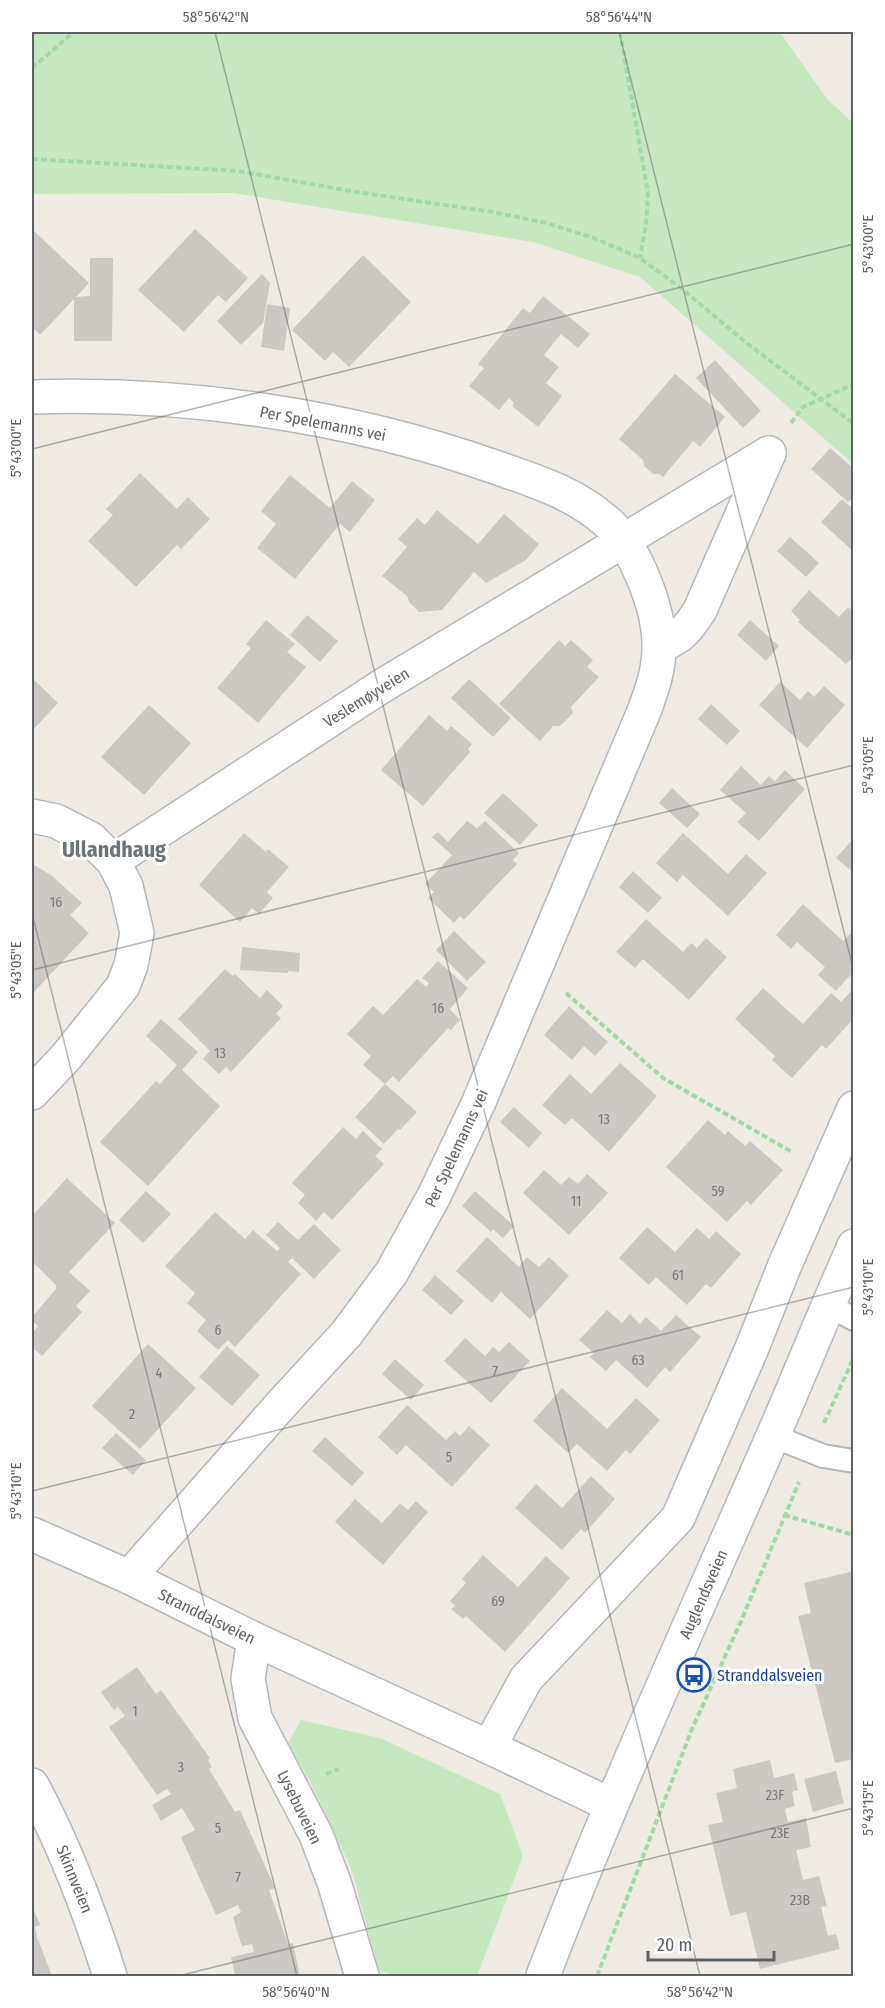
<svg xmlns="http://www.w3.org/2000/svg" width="885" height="2008" font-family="'Fira Sans Condensed',sans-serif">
<rect width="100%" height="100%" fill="#efebe4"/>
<g fill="#c6e8bf">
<path d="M32,32H780L827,99L853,123V464L640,277L533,242L233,193L32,194Z"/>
<path d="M301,1720L380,1738L500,1794L523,1856L477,1976H397L379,1971L351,1868L310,1782L288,1743Z"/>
</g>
<g fill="#ccc8c3">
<path d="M32,229L89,283L76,297L90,296V258H113L112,341H74V299L40,335L32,327Z"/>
<path d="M195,229L248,278L226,302L218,295L184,332L138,290Z"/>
<path d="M363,255L411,302L349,367L333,352L325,361L292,330Z"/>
<path d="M262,274L270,283L263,323L241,345L217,321Z"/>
<path d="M543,296L590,334L578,348L561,334L544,355L559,367L546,383L562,396L538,427L512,406L514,403L509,398L499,410L469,386L484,368L478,364L523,308L530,313Z"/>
<path d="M267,304L290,308L284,351L261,347Z"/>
<path d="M715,360L761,411L743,428L696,378Z"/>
<path d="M675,374L725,417L700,447L693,441L663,477L659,474H653L644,466L643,460L619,439Z"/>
<path d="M830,448L854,469V496L848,502L811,469Z"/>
<path d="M140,473L177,509L188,497L210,519L181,549L177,545L136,587L88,541L113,515L106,509Z"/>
<path d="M290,475L330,508L352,481L375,500L350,532L340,524L295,579L257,548L276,524L261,511Z"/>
<path d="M842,499L854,510V552L821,522Z"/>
<path d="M437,510L478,544L504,514L539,544L526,560L486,583L474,572L442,610L419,612L409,602L407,596L382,576L407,547L398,539L417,518L425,525Z"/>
<path d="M790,537L819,563L806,577L777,551Z"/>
<path d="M809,590L839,617L848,607L854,612V656L846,664L798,622L800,620L791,611Z"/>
<path d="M307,615L338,641L320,662L290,635Z"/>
<path d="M266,620L295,644L287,652L306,667L258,723L217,688L251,648L246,644Z"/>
<path d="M750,620L779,646L766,661L737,635Z"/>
<path d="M559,640L565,646L571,640L593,660L587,667L599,677L571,707L573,713L560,726H553L540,741L499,704Z"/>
<path d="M32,678L58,703L32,731Z"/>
<path d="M469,679L511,718L493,737L451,698Z"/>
<path d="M780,682L800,700L808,691L814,697L824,686L845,705L807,748L759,705Z"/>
<path d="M711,704L740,731L727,745L698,719Z"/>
<path d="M149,705L191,743L144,795L101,757Z"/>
<path d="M429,715L447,731L451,726L472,744L468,749L470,752L423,806L381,770Z"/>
<path d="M741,766L761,785L769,776L775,781L785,770L805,789L759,841L737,822L746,813L720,790Z"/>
<path d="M672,788L700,814L687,828L659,803Z"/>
<path d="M503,793L538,825L520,845L484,813Z"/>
<path d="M467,821L477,828L485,821L519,853L513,860L517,864L491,891L464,920L460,916L454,923L428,898L434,892L425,884L452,855L432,837L438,832L448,842Z"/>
<path d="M244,833L266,852L268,849L289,867L267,892L273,898L259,914L252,908L240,922L199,885Z"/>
<path d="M683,833L728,874L746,854L767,873L728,916L683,875L677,882L656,863Z"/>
<path d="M854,838V873L836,858Z"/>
<path d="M32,864L51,875L82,903L70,915L89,933L33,993L32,992Z"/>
<path d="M633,871L662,898L648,913L619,887Z"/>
<path d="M803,904L843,941L854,930V971L836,991L818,975L825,967L797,942L791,949L776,935Z"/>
<path d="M646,919L683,952L691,943L697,948L706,938L727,957L689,1000L643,959L635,968L616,952Z"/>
<path d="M454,931L486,962L467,981L436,950Z"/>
<path d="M242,947L300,953L299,972L288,971V973L240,970Z"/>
<path d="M438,961L468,988L450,1009L460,1020L451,1030L448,1028L399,1082L393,1076L385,1084L417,1112L400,1130L398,1129L384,1144L355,1117L385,1084L363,1065L371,1056L347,1034L373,1006L383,1015L417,979L426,987L429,983L422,978Z"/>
<path d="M225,969L233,976L235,974L260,998L267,990L283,1006L276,1014L281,1018L231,1072L226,1067L219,1074L203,1059L210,1051L178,1019Z"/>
<path d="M763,988L803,1024L831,993L841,1002L854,988V1018L826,1049L822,1045L792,1078L772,1060L775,1056L735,1019Z"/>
<path d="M569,1006L608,1042L595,1056L584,1046L572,1060L544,1035Z"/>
<path d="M161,1019L198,1052L182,1070L220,1106L148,1186L100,1142L156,1081L160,1084L177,1065L146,1036Z"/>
<path d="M620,1063L657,1096L609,1152L572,1118L565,1125L542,1105L570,1074L591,1094Z"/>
<path d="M514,1107L542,1133L529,1148L500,1122Z"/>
<path d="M708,1120L725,1135L728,1131L745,1146L750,1141L783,1170L751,1205L747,1201L727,1222L666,1167Z"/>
<path d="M343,1127L356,1139L363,1131L382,1149L375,1156L384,1164L332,1220L324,1212L316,1221L298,1203L305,1195L292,1183Z"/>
<path d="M544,1170L561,1185L569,1177L578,1184L587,1174L608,1193L569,1235L523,1193Z"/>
<path d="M67,1178L115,1223L69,1272L90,1291L76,1306L82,1312L42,1356L32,1347V1334L38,1326L32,1320V1317L56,1289V1285L32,1261V1216Z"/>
<path d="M146,1191L171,1214L143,1243L119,1220Z"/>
<path d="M475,1191L514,1226L503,1238L493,1229L491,1232L462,1206Z"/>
<path d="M215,1212L245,1239L253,1230L277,1251L280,1248L266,1235L278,1222L298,1240L314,1224L341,1250L314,1279L292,1258L288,1262L301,1274L235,1347L228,1340L218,1350L197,1331L206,1320L187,1303L195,1293L165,1266Z"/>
<path d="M647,1227L675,1252L697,1228L709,1239L716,1231L741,1254L711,1288L706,1284L687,1305L656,1277L649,1285L619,1258Z"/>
<path d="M487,1237L519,1267L527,1257L539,1267L549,1257L569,1276L530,1319L501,1292L492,1303L456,1271Z"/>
<path d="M435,1275L464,1301L451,1315L422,1290Z"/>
<path d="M607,1310L622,1323L630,1314L640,1324L646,1317L661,1331L676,1315L701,1337L670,1372L665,1367L647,1388L616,1360L606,1371L590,1357L594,1353L579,1340Z"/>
<path d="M465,1338L485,1356L493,1347L499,1352L509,1342L530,1361L491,1403L444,1361Z"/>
<path d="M148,1344L196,1388L140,1449L92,1406Z"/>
<path d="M227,1346L260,1375L232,1406L199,1377Z"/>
<path d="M395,1359L424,1385L411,1400L382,1374Z"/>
<path d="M562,1388L607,1429L636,1398L660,1420L630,1454L626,1450L607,1471L577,1444L568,1453L533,1421Z"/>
<path d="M407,1405L446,1440L455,1431L460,1436L469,1426L490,1445L452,1487L406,1445L397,1455L378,1437Z"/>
<path d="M116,1433L146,1460L133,1475L102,1448Z"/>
<path d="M325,1437L364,1473L352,1486L312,1451Z"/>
<path d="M591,1476L615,1499L585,1533L581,1529L562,1550L515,1508L536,1484L562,1508Z"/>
<path d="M355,1499L382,1523L400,1503L408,1510L416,1501L428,1512L383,1565L335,1522Z"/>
<path d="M483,1555L518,1587L546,1556L570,1578L505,1652L466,1616L463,1619L451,1609L455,1606L450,1601L466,1583L462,1579Z"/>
<path d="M854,1571V1759L835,1763L798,1616L811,1613L804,1583Z"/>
<path d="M137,1667L156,1694L161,1690L210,1758L208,1760L212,1767L209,1769L235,1812L240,1810L275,1888L269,1890L288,1944L293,1943L300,1976H235L231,1957L254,1952L252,1944L242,1946L237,1931L233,1917L241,1912L238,1905L216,1915L181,1837L195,1830L182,1808L161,1821L152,1805L171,1794L167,1789L157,1795L109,1727L125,1716L118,1707L114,1710L101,1692Z"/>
<path d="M770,1760L774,1778L794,1773L798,1790L792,1792L795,1806L785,1809L788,1822L806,1818L811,1847L796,1850L803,1880L819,1876L827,1906L821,1907L828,1936L836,1934L840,1949L760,1969L746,1912L730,1916L708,1825L723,1822L716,1793L737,1788L733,1769Z"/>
<path d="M836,1771L844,1803L813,1812L804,1779Z"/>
<path d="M32,1905L40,1925L35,1927L37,1937L52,1976H32Z"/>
</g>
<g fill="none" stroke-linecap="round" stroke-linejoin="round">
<defs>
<g id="lane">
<path d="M828,1305L854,1319"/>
<path d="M773,1436L823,1456L854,1461"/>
</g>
<g id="street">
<path d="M32,397C186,392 346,415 492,466C532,480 573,492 606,521C635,546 660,609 659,648C659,670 652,689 645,709L478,1104L434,1196L392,1272L347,1333L279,1407L129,1577"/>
<path d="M659,646C681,638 688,629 700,610L769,453"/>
<path d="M32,816L56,821L91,839L113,861L126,886L137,933L131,965L123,986L66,1057L32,1093"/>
<path d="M113,861L382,686L769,453"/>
<path d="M32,1534L129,1577L254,1639L489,1747L611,1805"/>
<path d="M254,1639L248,1679L255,1718L316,1835L334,1882L362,1976"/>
<path d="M489,1747L526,1679L678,1518L752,1348L784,1267L854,1108"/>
<path d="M32,1785C65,1846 89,1910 110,1976"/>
</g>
<path id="secondary" d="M543,1976C612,1794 694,1617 772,1438C800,1374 826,1309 854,1246"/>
</defs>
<use href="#lane" stroke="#b4b8bb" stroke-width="26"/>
<use href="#street" stroke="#b4b8bb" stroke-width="36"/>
<use href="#secondary" stroke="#b5babf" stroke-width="36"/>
<g stroke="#a1dba6" stroke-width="4" stroke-dasharray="6 3" stroke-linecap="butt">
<path d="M620,32L648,193L646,224L640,258"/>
<path d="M32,68L74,32"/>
<path d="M32,159L238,171L356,192L493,212L546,223L594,238L640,258L681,288L744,341L854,424"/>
<path d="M791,423L803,407L854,384"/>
<path d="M566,993L663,1078L792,1152"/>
<path d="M824,1423L854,1357"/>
<path d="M784,1515L854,1535"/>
<path d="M326,1774L339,1769"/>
<path d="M597,1976L692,1729L742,1619L799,1482"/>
</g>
<use href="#lane" stroke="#fff" stroke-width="22"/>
<use href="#street" stroke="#fff" stroke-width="33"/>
<use href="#secondary" stroke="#fff" stroke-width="33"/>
</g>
<path fill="none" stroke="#5c6165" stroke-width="1.5" stroke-opacity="0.45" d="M215,32L700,1976M619,32L854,972M32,449L854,244M32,913L297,1976M32,970L854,765M32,1491L854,1287M178,1976L854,1808"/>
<defs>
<symbol id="bus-ring" viewBox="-11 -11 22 22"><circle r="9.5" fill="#fff" stroke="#1a4fb4" stroke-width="1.5"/><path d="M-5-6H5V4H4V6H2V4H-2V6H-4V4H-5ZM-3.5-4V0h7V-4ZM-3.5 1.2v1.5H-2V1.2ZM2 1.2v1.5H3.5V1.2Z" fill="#1a4fb4"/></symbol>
</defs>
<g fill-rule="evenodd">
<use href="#bus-ring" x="675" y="1656" width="38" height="38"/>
</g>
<g text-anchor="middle" stroke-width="6" stroke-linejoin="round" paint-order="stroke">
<g font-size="14" fill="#787b7c">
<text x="56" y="907">16</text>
<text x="438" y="1013">16</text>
<text x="220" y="1058">13</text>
<text x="604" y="1124">13</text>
<text x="718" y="1196">59</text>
<text x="576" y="1206">11</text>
<text x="678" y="1280">61</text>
<text x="218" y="1335">6</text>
<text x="638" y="1365">63</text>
<text x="495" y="1376">7</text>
<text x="159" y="1378">4</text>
<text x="132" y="1419">2</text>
<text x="449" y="1462">5</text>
<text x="498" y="1606">69</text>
<text x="135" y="1716">1</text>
<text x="181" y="1772">3</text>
<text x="775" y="1800">23F</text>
<text x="218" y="1833">5</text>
<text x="780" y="1838">23E</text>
<text x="238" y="1882">7</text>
<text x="800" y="1905">23B</text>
</g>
<g font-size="16" fill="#5c6165" stroke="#fff">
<text transform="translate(323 423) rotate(11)" y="6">Per Spelemanns vei</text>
<text transform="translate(366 697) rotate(-32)" y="6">Veslemøyveien</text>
<text transform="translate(456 1148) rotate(-65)" y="6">Per Spelemanns vei</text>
<text transform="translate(703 1594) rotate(-66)" y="6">Auglendsveien</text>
<text transform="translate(207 1616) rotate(26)" y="6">Stranddalsveien</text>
<text transform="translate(300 1807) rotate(64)" y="6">Lysebuveien</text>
<text transform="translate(75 1879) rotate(68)" y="6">Skinnveien</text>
</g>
<g font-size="16" fill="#164399" stroke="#fff" text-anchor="start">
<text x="717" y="1681">Stranddalsveien</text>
</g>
<g font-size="22" font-weight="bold" fill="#6d7477" stroke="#fff">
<text x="114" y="857">Ullandhaug</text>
</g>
</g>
<rect width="885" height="2008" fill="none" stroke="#ffffff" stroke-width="66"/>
<path d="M648 1951v9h126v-9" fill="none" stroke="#5c6165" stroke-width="3"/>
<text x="657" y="1951" font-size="18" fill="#5c6165" stroke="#ffffff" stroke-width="4.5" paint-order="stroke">20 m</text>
<rect x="33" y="33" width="819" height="1942" fill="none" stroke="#5c6165" stroke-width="2"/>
<g font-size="15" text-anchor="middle" fill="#5c6165">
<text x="216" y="22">58°56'42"N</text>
<text x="619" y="22">58°56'44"N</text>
<text transform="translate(868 244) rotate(-90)" y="5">5°43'00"E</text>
<text transform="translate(16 448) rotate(-90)" y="5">5°43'00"E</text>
<text transform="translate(868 765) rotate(-90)" y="5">5°43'05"E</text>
<text transform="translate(16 970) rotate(-90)" y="5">5°43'05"E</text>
<text transform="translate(868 1287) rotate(-90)" y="5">5°43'10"E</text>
<text transform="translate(16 1491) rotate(-90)" y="5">5°43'10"E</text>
<text transform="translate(868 1808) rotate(-90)" y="5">5°43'15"E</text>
<text x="296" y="1997">58°56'40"N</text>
<text x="700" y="1997">58°56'42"N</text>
</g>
</svg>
